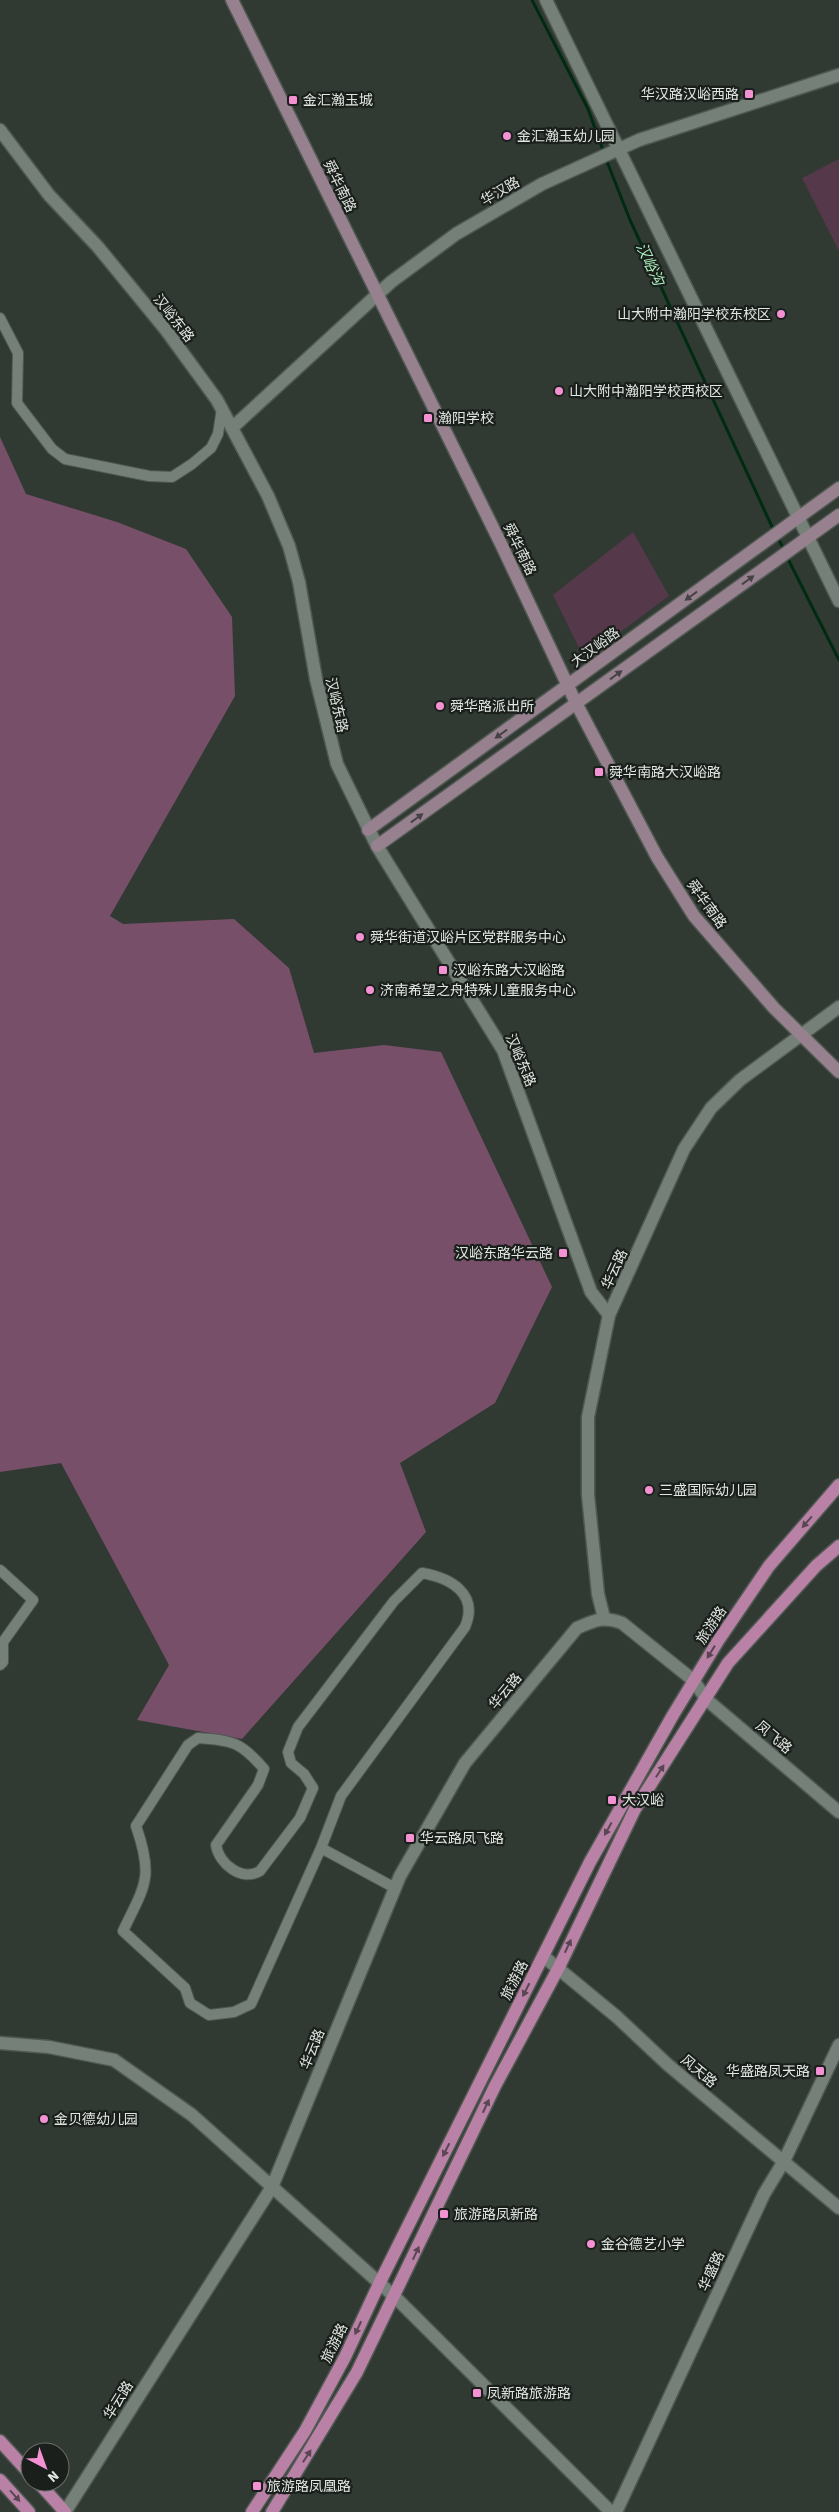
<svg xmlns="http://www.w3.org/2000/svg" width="839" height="2512" font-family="'Source Sans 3','Noto Sans SC',sans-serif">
<rect width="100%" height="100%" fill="#303a32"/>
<g fill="#55384a">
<path d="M839,159V251L802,178Z"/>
<path d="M633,532L669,596L592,653L582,654L553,595Z"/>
</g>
<path fill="#774f69" d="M0,437L26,494L117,522L186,549L232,617L235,696L110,916L123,924L234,919L289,968L314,1053L384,1045L441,1052L552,1287L495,1403L400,1463L426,1532L242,1739L137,1720L169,1665L61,1463L0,1472Z"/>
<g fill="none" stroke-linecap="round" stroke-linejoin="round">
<g stroke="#002b12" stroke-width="3">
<path d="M532,0L588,109L604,153"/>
<path d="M606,159L630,220L774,531"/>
<path d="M777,537L785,551"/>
<path d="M787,557L839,660"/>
</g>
<defs>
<g id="minor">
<path d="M0,318L18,353L17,403L52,449L65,459L149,476L172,477L192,464L211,448L218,434L222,408"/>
<path d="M0,1570L33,1600L3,1642V1662L0,1665"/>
<path d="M321,1848L251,2004L234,2012L209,2015L190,2003L185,1988L123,1931C145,1885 154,1878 136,1826L188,1745L198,1738C232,1740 241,1742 264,1769L258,1785L216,1845C219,1864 242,1882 260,1871L300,1818L313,1788L304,1774L291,1763L288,1752L298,1727L394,1601L422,1573C451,1578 479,1594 465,1627L341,1796L321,1848L395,1888"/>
</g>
<g id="tertiary">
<path d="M546,0L839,601"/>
<path d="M0,130L49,195L98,247L166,330L217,400L268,496L289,546L299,582L316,679L337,764L377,846L503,1050L591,1292L609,1315"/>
<path d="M233,427L391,282L456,234L542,184L639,140L839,75"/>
<path d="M604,1618L598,1594L588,1495V1417L609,1315L684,1149L711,1108L740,1080L839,1007"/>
<path d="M543,1956L617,2017L667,2064L839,2208"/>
<path d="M0,2043L49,2047L114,2060L192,2115L395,2297L611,2512"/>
<path d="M65,2512L272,2187L400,1876L465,1763L577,1628C595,1620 604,1616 622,1623L693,1680L707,1700L839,1812"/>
<path d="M616,2512L764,2194L784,2161L839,2045"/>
</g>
<g id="secondary">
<path d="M232,0L502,546L576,703L657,857L694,916L774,1008L839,1072"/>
<path d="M368,830L839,488"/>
<path d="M377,846L839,515"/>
</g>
<g id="primary">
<path d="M0,2441L30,2474"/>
<path d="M0,2480L29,2512"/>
<path d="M38,2482L65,2512"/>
<path d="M252,2512L305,2431L345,2357L379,2284L590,1862L673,1715L718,1641L769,1566L839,1485"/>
<path d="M272,2512L357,2372L495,2086L559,1967L635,1809L728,1663L816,1566L839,1546"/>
</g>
</defs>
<use href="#minor" stroke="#505852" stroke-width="12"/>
<use href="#tertiary" stroke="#505852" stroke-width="15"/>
<use href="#secondary" stroke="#505852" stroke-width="15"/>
<use href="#primary" stroke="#505852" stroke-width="15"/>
<use href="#minor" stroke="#758078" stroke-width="10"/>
<use href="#tertiary" stroke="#758078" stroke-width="12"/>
<use href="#secondary" stroke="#97818f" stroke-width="12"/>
<use href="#primary" stroke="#b981a6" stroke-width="12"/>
</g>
<defs><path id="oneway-solid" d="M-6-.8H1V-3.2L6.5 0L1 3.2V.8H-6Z" transform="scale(1.25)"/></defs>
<g fill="#464144">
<use href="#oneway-solid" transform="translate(748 580) rotate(-36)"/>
<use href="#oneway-solid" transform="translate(691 596) rotate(144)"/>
<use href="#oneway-solid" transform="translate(616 675) rotate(-36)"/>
<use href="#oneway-solid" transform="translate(501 734) rotate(144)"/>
<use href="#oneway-solid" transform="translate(417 818) rotate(-36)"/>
</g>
<g fill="#5a4653">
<use href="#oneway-solid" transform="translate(807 1522) rotate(131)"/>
<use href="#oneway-solid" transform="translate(711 1652) rotate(122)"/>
<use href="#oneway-solid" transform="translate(660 1771) rotate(-57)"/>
<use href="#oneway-solid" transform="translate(608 1829) rotate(119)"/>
<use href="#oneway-solid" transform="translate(568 1946) rotate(-65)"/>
<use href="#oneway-solid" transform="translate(526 1990) rotate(117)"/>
<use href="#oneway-solid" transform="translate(486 2106) rotate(-65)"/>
<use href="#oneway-solid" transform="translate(446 2150) rotate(117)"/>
<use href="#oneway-solid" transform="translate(416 2253) rotate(-65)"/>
<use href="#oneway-solid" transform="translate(358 2328) rotate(115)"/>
<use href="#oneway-solid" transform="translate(307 2456) rotate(-57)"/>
<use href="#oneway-solid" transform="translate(15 2496) rotate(48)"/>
</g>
<g fill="#f491d3" stroke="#1b1f1c" stroke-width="2">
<rect x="744" y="89" width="10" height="10" rx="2.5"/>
<rect x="288" y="95" width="10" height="10" rx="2.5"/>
<circle cx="507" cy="136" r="5"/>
<circle cx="781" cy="314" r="5"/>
<circle cx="559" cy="391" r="5"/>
<rect x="423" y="413" width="10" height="10" rx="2.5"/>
<circle cx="440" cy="706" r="5"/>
<rect x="594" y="767" width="10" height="10" rx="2.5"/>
<circle cx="360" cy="937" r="5"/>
<rect x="438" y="965" width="10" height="10" rx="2.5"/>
<circle cx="370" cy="990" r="5"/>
<rect x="558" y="1248" width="10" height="10" rx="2.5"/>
<circle cx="649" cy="1490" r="5"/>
<rect x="607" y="1795" width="10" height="10" rx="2.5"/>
<rect x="405" y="1833" width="10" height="10" rx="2.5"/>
<rect x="815" y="2066" width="10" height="10" rx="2.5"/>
<circle cx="44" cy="2119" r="5"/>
<rect x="439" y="2209" width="10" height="10" rx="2.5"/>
<circle cx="591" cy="2244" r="5"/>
<rect x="472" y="2388" width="10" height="10" rx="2.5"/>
<rect x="252" y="2481" width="10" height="10" rx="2.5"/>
</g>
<g text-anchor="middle" stroke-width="4.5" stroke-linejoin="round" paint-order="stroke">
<g font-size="14" fill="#e0e6e1" stroke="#1b1f1c" text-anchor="start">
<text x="739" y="99" text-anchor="end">华汉路汉峪西路</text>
<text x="303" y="105">金汇瀚玉城</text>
<text x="517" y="141">金汇瀚玉幼儿园</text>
<text x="771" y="319" text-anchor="end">山大附中瀚阳学校东校区</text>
<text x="569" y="396">山大附中瀚阳学校西校区</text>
<text x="438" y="423">瀚阳学校</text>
<text x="450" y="711">舜华路派出所</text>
<text x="609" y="777">舜华南路大汉峪路</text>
<text x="370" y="942">舜华街道汉峪片区党群服务中心</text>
<text x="453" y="975">汉峪东路大汉峪路</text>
<text x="380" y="995">济南希望之舟特殊儿童服务中心</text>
<text x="553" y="1258" text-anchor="end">汉峪东路华云路</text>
<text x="659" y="1495">三盛国际幼儿园</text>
<text x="622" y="1805">大汉峪</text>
<text x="420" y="1843">华云路凤飞路</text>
<text x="810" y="2076" text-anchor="end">华盛路凤天路</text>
<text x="54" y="2124">金贝德幼儿园</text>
<text x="454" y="2219">旅游路凤新路</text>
<text x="601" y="2249">金谷德艺小学</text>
<text x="487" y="2398">凤新路旅游路</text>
<text x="267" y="2491">旅游路凤凰路</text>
</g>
<g font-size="14" fill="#e0e6e1" stroke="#1b1f1c">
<text transform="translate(340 186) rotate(64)" y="5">舜华南路</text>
<text transform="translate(500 191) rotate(-30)" y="5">华汉路</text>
<text transform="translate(174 318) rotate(52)" y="5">汉峪东路</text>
<text transform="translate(520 549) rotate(64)" y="5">舜华南路</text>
<text transform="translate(595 647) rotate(-36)" y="5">大汉峪路</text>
<text transform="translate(337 705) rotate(77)" y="5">汉峪东路</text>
<text transform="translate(707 904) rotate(54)" y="5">舜华南路</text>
<text transform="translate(521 1060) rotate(67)" y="5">汉峪东路</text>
<text transform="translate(614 1269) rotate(-65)" y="5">华云路</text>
<text transform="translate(711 1625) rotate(-56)" y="5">旅游路</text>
<text transform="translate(505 1691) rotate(-50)" y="5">华云路</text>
<text transform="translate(774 1737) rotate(40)" y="5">凤飞路</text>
<text transform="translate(514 1980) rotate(-63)" y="5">旅游路</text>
<text transform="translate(312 2049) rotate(-68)" y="5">华云路</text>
<text transform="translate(699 2071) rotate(40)" y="5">风天路</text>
<text transform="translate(711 2271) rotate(-65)" y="5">华盛路</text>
<text transform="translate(334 2343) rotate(-64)" y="5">旅游路</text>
<text transform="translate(118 2400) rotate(-58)" y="5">华云路</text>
</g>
<g font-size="15" font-style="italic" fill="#abefbe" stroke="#1b1f1c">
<text transform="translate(650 264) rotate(65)" y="5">汉峪沟</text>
</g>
</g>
<g transform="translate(45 2467) rotate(139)"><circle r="24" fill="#1b1f1c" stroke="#6a6f6b"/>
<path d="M0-4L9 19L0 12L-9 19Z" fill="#f491d3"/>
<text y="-8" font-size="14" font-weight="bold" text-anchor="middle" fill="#e0e6e1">N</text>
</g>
</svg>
